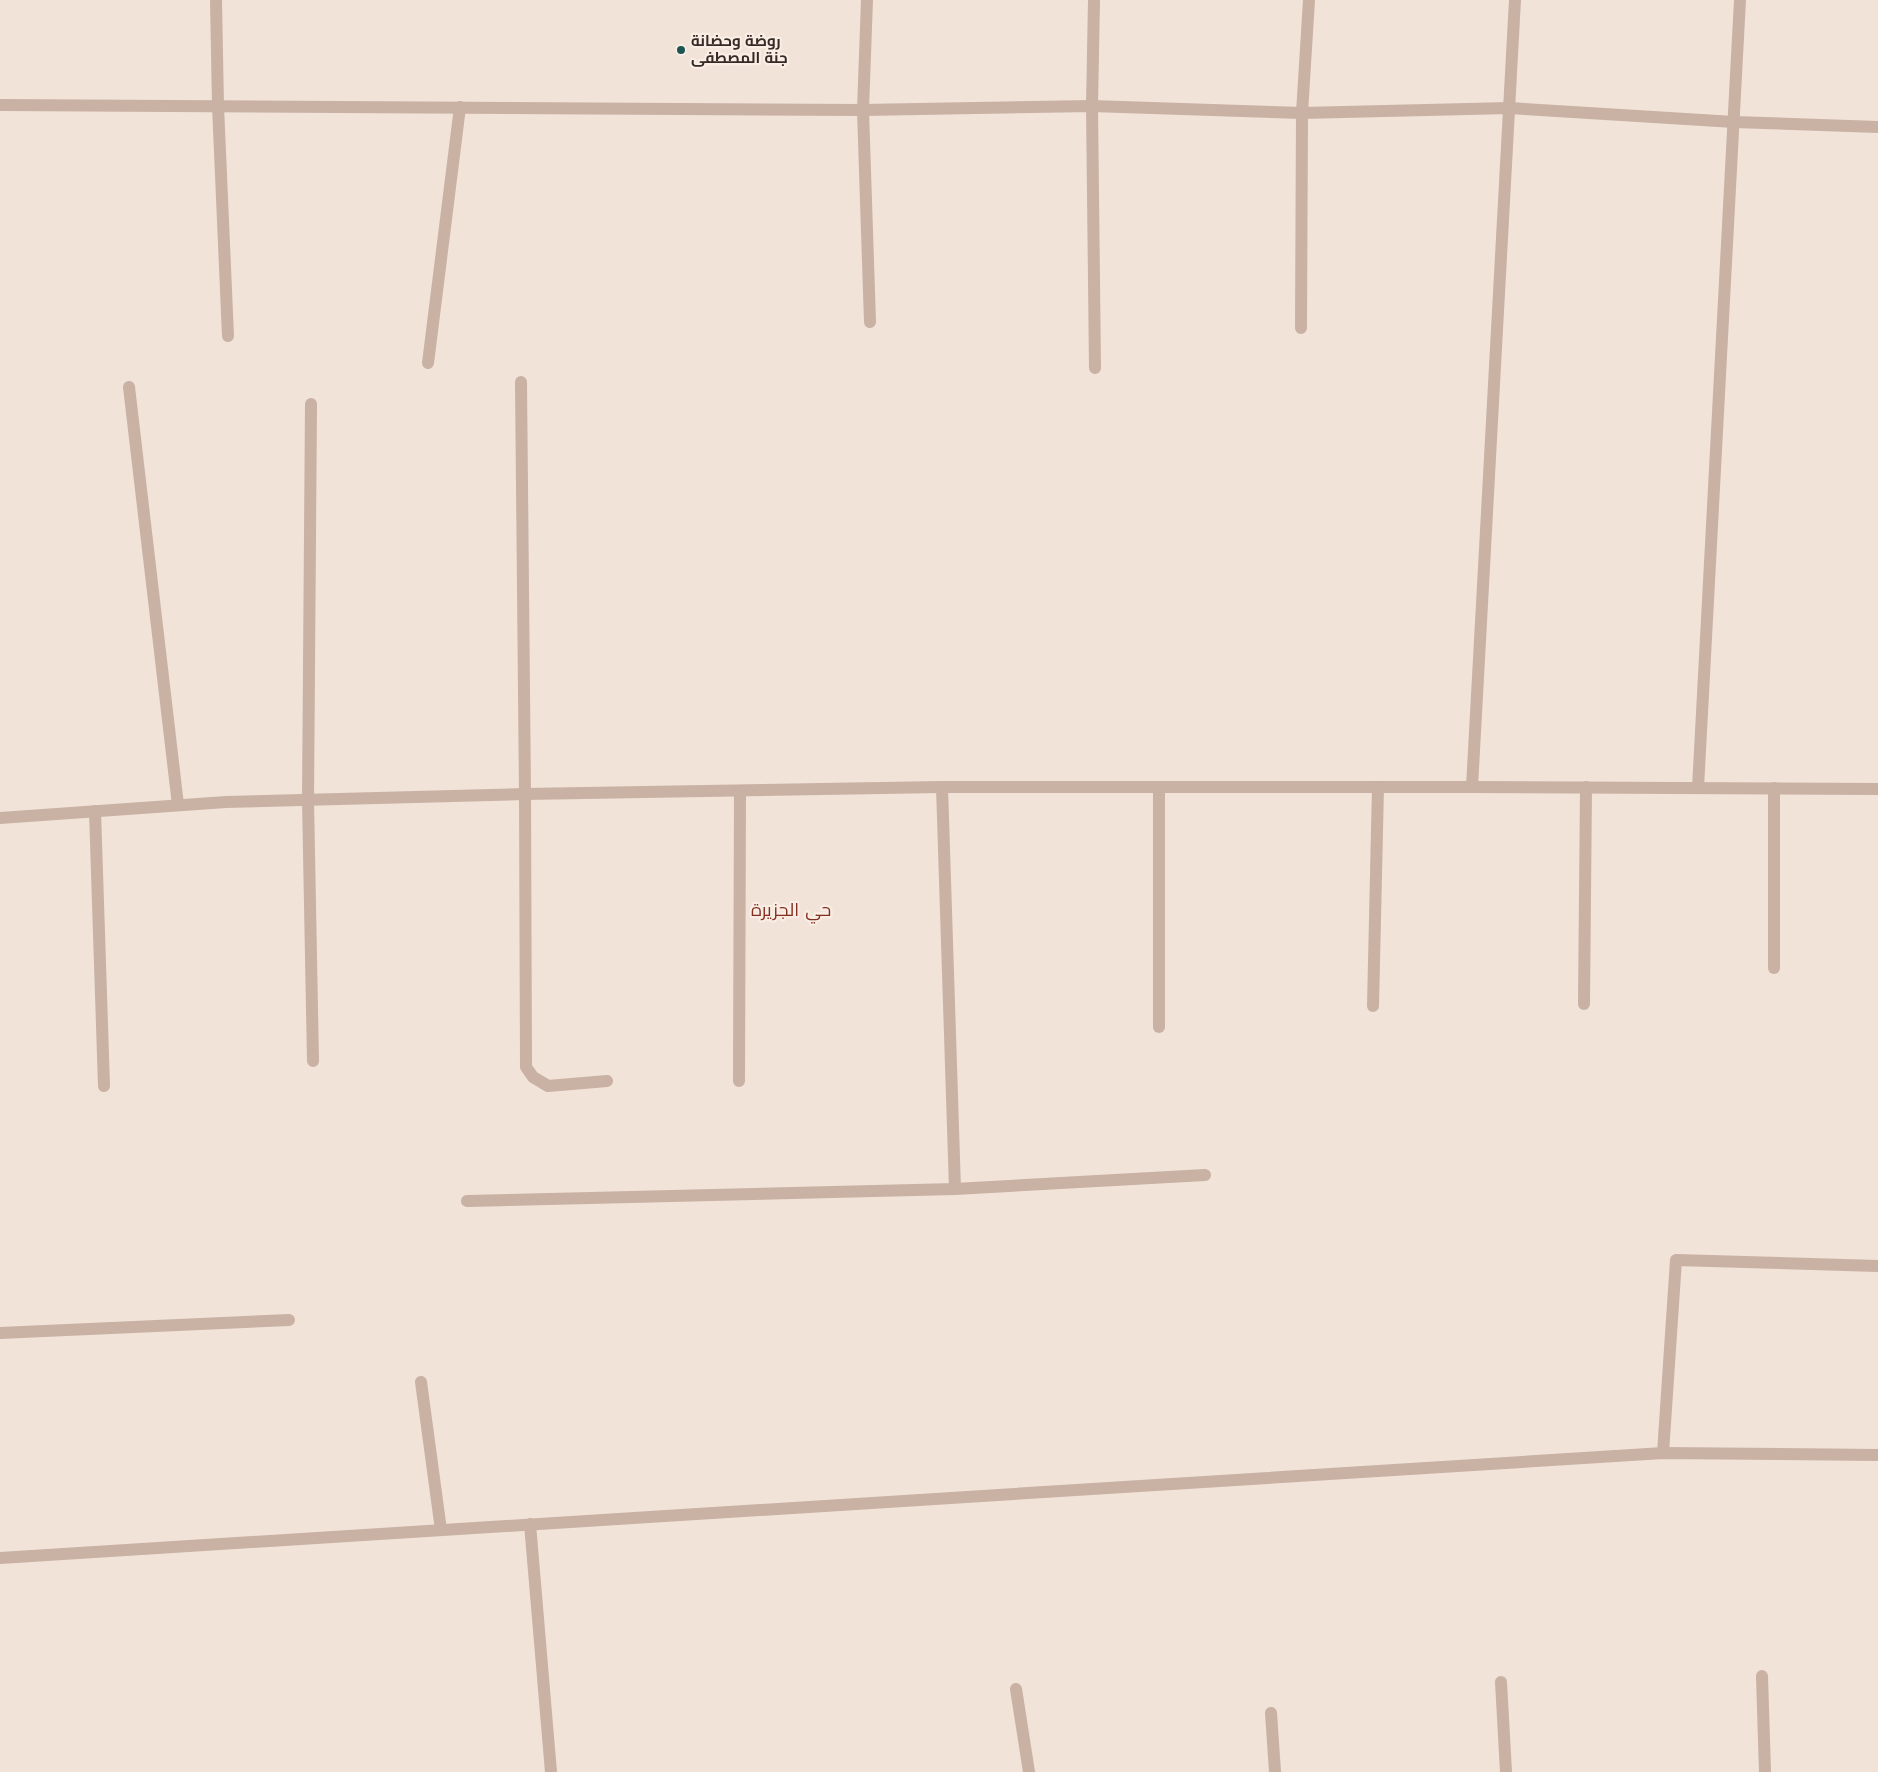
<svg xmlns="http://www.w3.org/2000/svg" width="1878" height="1772" font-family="'Work Sans',Cairo,sans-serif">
<rect width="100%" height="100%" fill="#f1e3d8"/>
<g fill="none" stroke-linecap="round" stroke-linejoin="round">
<path stroke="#c9b1a4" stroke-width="12" d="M216,0L218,106"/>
<g stroke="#c9b1a4" stroke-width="12">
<path d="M867,0L863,110L870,322"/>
<path d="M1094,0L1092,106L1095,368"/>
<path d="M0,105L863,110L1092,106L1302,113L1509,108L1734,122L1878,127"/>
<path d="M218,106L228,336"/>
<path d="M1301,328L1302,113L1309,0"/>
<path d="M428,363L460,107"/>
<path d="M521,382L525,794L526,1067L533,1077L548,1086L607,1081"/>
<path d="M129,387L178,805"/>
<path d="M311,404L308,800L313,1061"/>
<path d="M942,787L955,1189"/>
<path d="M1159,787V1027"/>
<path d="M1472,787L1515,0"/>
<path d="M1698,788L1740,0"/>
<path d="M1774,788V968"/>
<path d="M95,811L104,1086"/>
<path d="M0,818L226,802L525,794L942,787H1472L1878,789"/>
<path d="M1584,1004L1586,787"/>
<path d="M1373,1006L1378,787"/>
<path d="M739,1081L740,791"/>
<path d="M467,1201L955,1189L1205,1175"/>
<path d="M0,1333L289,1320"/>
<path d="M421,1382L441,1530"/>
<path d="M1663,1453L1676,1260L1878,1266"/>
<path d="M530,1524L551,1772"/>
<path d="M0,1558L1663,1453L1878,1455"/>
<path d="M1762,1676L1765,1772"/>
<path d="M1501,1682L1506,1772"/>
<path d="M1016,1689L1029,1772"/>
<path d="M1271,1713L1275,1772"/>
</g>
</g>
<circle fill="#1c5554" stroke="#f9ede4" stroke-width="2" cx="681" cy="50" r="5"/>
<g text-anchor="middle" stroke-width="4.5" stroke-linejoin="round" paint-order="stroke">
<g font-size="15" font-weight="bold" fill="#342926" stroke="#f9ede4" text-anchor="start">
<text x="691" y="46">روضة وحضانة<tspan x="691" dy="17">جنة المصطفى</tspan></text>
</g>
<g font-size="18" fill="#832e1f" stroke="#f9ede4">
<text x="791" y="916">حي الجزيرة</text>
</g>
</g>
</svg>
